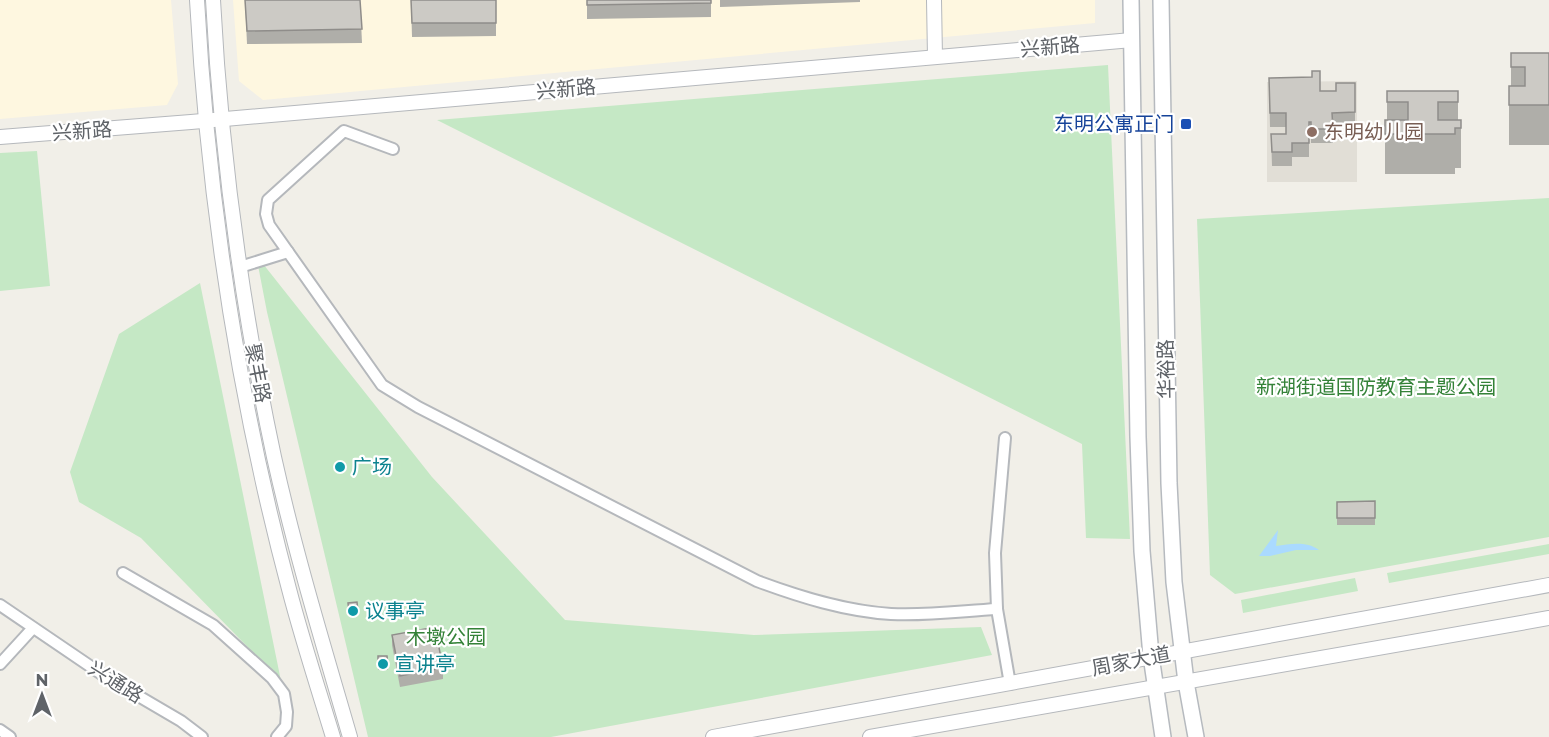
<svg xmlns="http://www.w3.org/2000/svg" width="1549" height="737" font-family="Montserrat,'Noto Sans SC',sans-serif">
<rect width="100%" height="100%" fill="#f1efe8"/>
<g fill="#fef7e0">
<path d="M0,0H171L178,84L167,105L0,119Z"/>
<path d="M233,0H1095V23L263,100L239,81Z"/>
</g>
<path fill="#e1ded6" d="M1357,81V182H1267V82Z"/>
<g fill="#c5e8c5">
<path d="M1108,65L1130,539L1086,538L1082,444L437,120Z"/>
<path d="M37,151L50,286L0,291V153Z"/>
<path d="M1549,198V537L1235,594L1210,575L1197,219Z"/>
<path d="M256,255L432,477L565,620L754,635L981,627L992,655L551,737H368L267,312Z"/>
<path d="M200,283L281,681L141,538L79,502L70,472L119,334Z"/>
<path d="M1549,544V554L1389,583L1387,573Z"/>
<path d="M1355,578L1358,591L1243,613L1241,600Z"/>
</g>
<path fill="#aadaff" d="M1278,530L1276,546C1291,544 1306,541 1319,550H1296L1270,556H1259Z"/>
<g fill="none" stroke-linecap="round" stroke-linejoin="round">
<defs>
<g id="minor">
<path d="M393,149L344,131L268,200L266,214L269,225L382,385L418,407L757,581C800,597 845,611 891,614C926,616 962,611 997,609"/>
<path d="M240,267L288,252"/>
<path d="M1005,438L995,553L997,609L1010,684"/>
<path d="M123,573L213,625L272,678L284,694L287,712L286,726L277,737"/>
<path d="M0,605L106,677L181,721L202,737"/>
<path d="M0,664L33,628"/>
<path d="M0,730L10,737"/>
</g>
<g id="tertiary">
<path d="M197,0C208,199 238,397 289,589C302,639 318,688 333,737"/>
<path d="M213,0C221,154 242,307 274,457C295,552 323,644 350,737"/>
<path d="M934,0L935,57"/>
<path d="M0,137L191,122L1132,40"/>
<path d="M713,737L1549,585"/>
<path d="M870,737L1549,618"/>
</g>
<g id="secondary">
<path d="M1131,0L1138,437L1142,551L1151,656L1163,737"/>
<path d="M1161,0L1169,483L1174,582L1186,682L1196,737"/>
</g>
</defs>
<use href="#minor" stroke="#b5b8bc" stroke-width="14"/>
<use href="#tertiary" stroke="#b5b8bc" stroke-width="16"/>
<use href="#secondary" stroke="#b6babf" stroke-width="18"/>
<use href="#minor" stroke="#fff" stroke-width="10"/>
<use href="#tertiary" stroke="#fff" stroke-width="14"/>
<use href="#secondary" stroke="#fff" stroke-width="15"/>
</g>
<g fill="#afaea9">
<path d="M245,0H360L362,43L247,44Z"/>
<path d="M411,0H496V36L412,37Z"/>
<path d="M587,0H711V17L587,19Z"/>
<path d="M720,0H860V2L720,7Z"/>
<path d="M1511,53H1549V145H1509V86H1511Z"/>
<path d="M1269,78L1320,91H1336L1355,83V126H1332L1333,143H1311V135H1309V157H1292V166H1272L1271,134H1286V127H1270Z"/>
<path d="M1387,91H1458V120H1461V168H1455V174H1385V120H1387Z"/>
<path d="M1375,501V525H1337V502Z"/>
<path d="M348,603L358,611V615L349,616Z"/>
<path d="M392,635L443,668V679L400,687L392,645Z"/>
<path d="M378,656H387L388,670H378Z"/>
</g>
<g fill="#cccac5" stroke="#8f8d8a" stroke-width="1.5">
<path d="M245,0H360L362,29L247,31Z"/>
<path d="M411,0H496V23H412Z"/>
<path d="M587,0H711V3L587,5Z"/>
<path d="M1511,53H1549V105H1509V86H1525V67H1511Z"/>
<path d="M1312,71H1320V91H1336V83H1355V112L1332,113L1333,129H1311V122H1309V143H1292V152H1272L1271,134H1286V113H1270L1269,78L1312,77Z"/>
<path d="M1387,91H1458V102H1438V120H1461V128H1455V134H1385V120H1408V102H1387Z"/>
<path d="M1375,501V518H1337V502Z"/>
<path d="M357,602L358,611L349,612L348,603Z"/>
<path d="M435,627L443,668L400,676L392,635Z"/>
<path d="M378,656H387L388,666H378Z"/>
</g>
<rect fill="#1a4fb4" stroke="#fff" stroke-width="2" x="1180" y="118" width="12" height="12" rx="3"/>
<circle fill="#8d6e63" stroke="#fff" stroke-width="2" cx="1312" cy="132" r="6"/>
<g fill="#0f9aa8" stroke="#fff" stroke-width="2">
<circle cx="340" cy="467" r="6"/>
<circle cx="353" cy="611" r="6"/>
<circle cx="383" cy="664" r="6"/>
</g>
<g text-anchor="middle" stroke-width="4.5" stroke-linejoin="round" paint-order="stroke">
<g font-size="20" fill="#5f6368" stroke="#fff">
<text transform="translate(1050 47) rotate(-5)" y="7">兴新路</text>
<text transform="translate(566 89) rotate(-5)" y="7">兴新路</text>
<text transform="translate(82 131) rotate(-4)" y="7">兴新路</text>
<text transform="translate(1166 369) rotate(-91)" y="7">华裕路</text>
<text transform="translate(258 373) rotate(79)" y="7">聚丰路</text>
<text transform="translate(1131 661) rotate(-11)" y="7">周家大道</text>
<text transform="translate(116 682) rotate(32)" y="7">兴通路</text>
</g>
<g font-size="20" fill="#164399" stroke="#fff" text-anchor="end">
<text x="1174" y="131">东明公寓正门</text>
</g>
<g font-size="20" fill="#785e54" stroke="#fff" text-anchor="start">
<text x="1324" y="139">东明幼儿园</text>
</g>
<g font-size="20" fill="#348238" stroke="#fff">
<text x="1376" y="394">新湖街道国防教育主题公园</text>
<text x="446" y="644">木墩公园</text>
</g>
<g font-size="20" fill="#0d838f" stroke="#fff" text-anchor="start">
<text x="352" y="474">广场</text>
<text x="365" y="618">议事亭</text>
<text x="395" y="671">宣讲亭</text>
</g>
</g>
<g transform="translate(42 695)" stroke="#ffffff" stroke-width="4.5" paint-order="stroke">
<path d="M0-4.5L10 22L0 15L-10 22Z" fill="#5f6368"/>
<text y="-9" font-size="16" font-weight="bold" text-anchor="middle" fill="#5f6368">N</text>
</g>
</svg>
